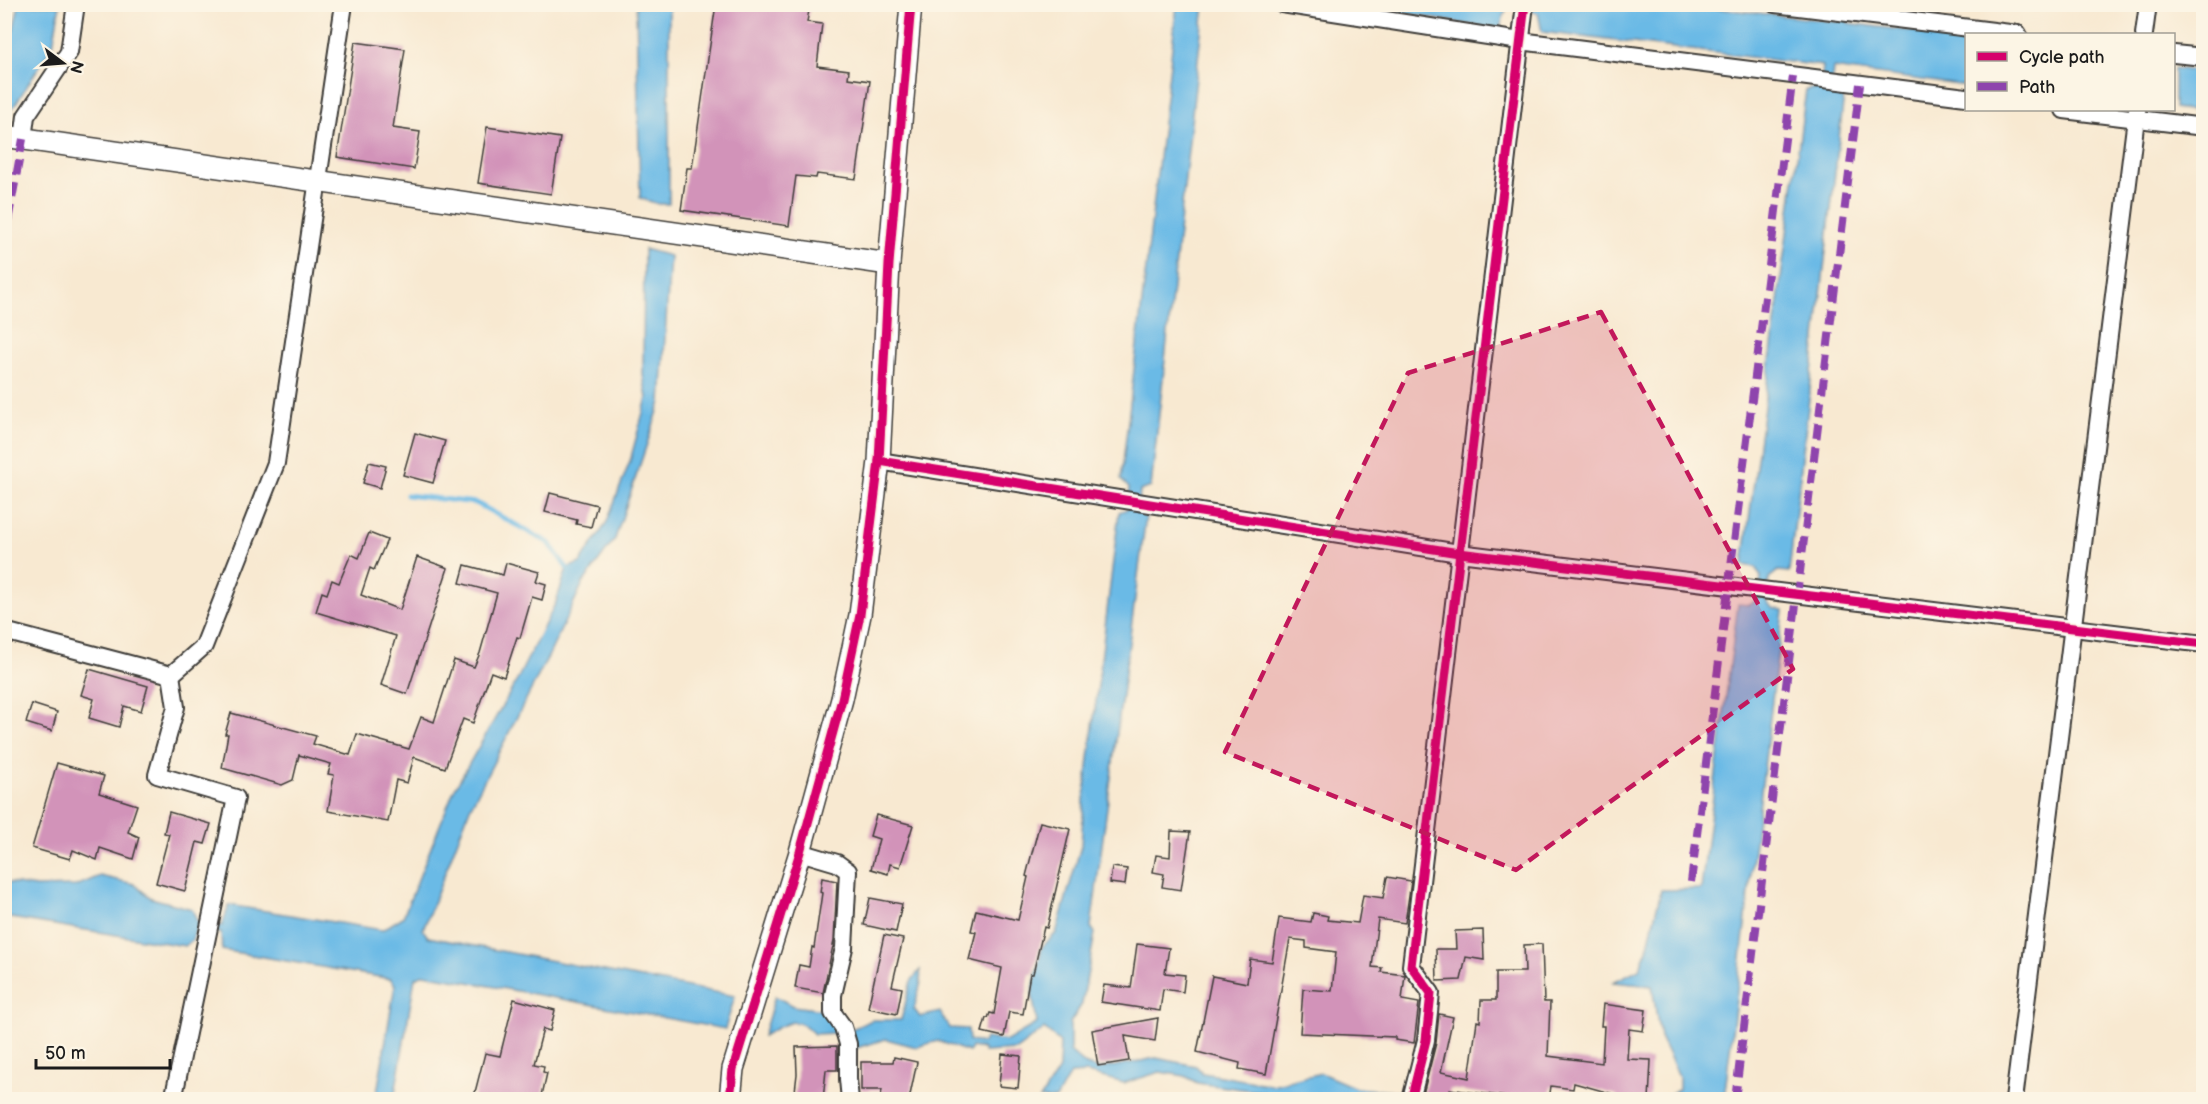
<svg xmlns="http://www.w3.org/2000/svg" width="2208" height="1104" font-family="'Balsamiq Sans',sans-serif">
<rect width="100%" height="100%" fill="#fcf5e5"/>
<filter id="ink" filterUnits="userSpaceOnUse"><feTurbulence type="fractalNoise" baseFrequency=".0167" numOctaves="2"/><feDisplacementMap in="SourceGraphic" scale="12" xChannelSelector="R" yChannelSelector="G"/><feConvolveMatrix kernelMatrix="1 2 1 2 8 2 1 2 1" color-interpolation-filters="sRGB"/></filter>
<filter id="wash" filterUnits="userSpaceOnUse"><feTurbulence type="fractalNoise" baseFrequency=".008" numOctaves="4" result="noise"/><feDisplacementMap in="SourceGraphic" scale="24" xChannelSelector="R" yChannelSelector="G"/><feGaussianBlur stdDeviation="1.35" result="paint"/><feColorMatrix in="noise" values="0 0 0 0 0 0 0 0 0 0 0 0 0 0 0 0 0 1.4 0 .05"/><feComposite in="paint" operator="in"/></filter>
<g filter="url(#wash)">
<rect width="100%" height="100%" fill="#f8e9d1"/>
<g fill="#6bbae6" stroke="#446b81" stroke-width="1.5">
<path d="M1676,4L1839,22L1841,5H1850L1848,23L1966,38V86L1833,68L1831,89L1844,95L1789,572L1778,571L1769,578L1766,600L1772,608L1783,610L1724,1099H1663L1679,1089V1076L1660,1037L1652,986L1613,982L1639,969L1647,950L1661,890L1701,889L1738,604L1750,605L1758,598L1761,577L1755,567L1743,565L1806,90L1821,87L1823,66L1542,32L1538,13L1507,7L1499,30L1358,5Z"/>
<path d="M19,5H60L53,45L13,108L5,107V37L13,31Z"/>
<path d="M636,5H669V204H658L640,198Z"/>
<path d="M1177,5H1204L1151,487L1140,491L1138,511L1146,516L1091,927L1095,933L1082,1004L1070,1023V1051L1086,1065L1099,1069L1156,1058L1196,1066L1203,1073L1272,1085L1321,1073L1356,1088L1397,1092L1403,1099H1422L1333,1100L1328,1096L1270,1099L1263,1092L1197,1083L1185,1076L1160,1072L1124,1083L1087,1073L1070,1074L1056,1099H1040L1059,1069L1060,1042L1044,1029L1016,1050L984,1052L983,1049L971,1047L969,1052L938,1041L916,1047L886,1039L856,1048L852,1038L835,1033L814,1034C795,1013 785,1024 763,1036L775,996L793,1006L822,1010L838,1026L852,1029L872,1020H901L911,981L920,970L921,982L914,1009L920,1017L940,1012L949,1028L968,1029L969,1041L983,1043L985,1038L1007,1041L1037,1023L1032,993L1042,947L1056,933L1081,846L1084,800L1119,512L1127,509L1129,488L1121,480Z"/>
<path d="M2174,68L2203,72V112L2174,108Z"/>
<path d="M644,249L670,256L661,402L615,539L583,583L550,653L470,808L423,930L428,937L735,996L725,1029L424,974L415,978L394,1099H376L395,985L391,979L222,950L221,933L196,929L192,940L185,946L5,917L4,882L36,887L76,886L100,876L134,884L151,898L192,909L197,921L222,926L229,905L382,930L403,917L454,790L516,682L556,602L567,568L580,563L606,524L630,461L647,398L643,375Z"/>
</g>
<g fill="none" stroke-linecap="round" stroke-linejoin="round">
<path stroke="#6bbae6" stroke-width="5" d="M407,495L476,503L549,543L567,568"/>
</g>
<g id="blocks">
<g fill="#d293b9">
<path d="M716,4H810L807,22L822,24L817,66L849,70L848,78L870,81L856,179L817,174L816,178L796,176L789,226L681,210L687,168H692Z"/>
<path d="M355,42L405,49L393,128L420,132L414,169L337,157Z"/>
<path d="M487,127L560,138L551,194L478,183Z"/>
<path d="M415,433L445,441L433,483L403,475Z"/>
<path d="M369,462L386,466L380,488L363,483Z"/>
<path d="M550,493L597,505L591,527L576,524L577,520L545,512Z"/>
<path d="M369,533L387,540L374,570L370,568L361,595L400,610L417,557L448,568L407,694L381,685L396,636L316,612L322,592L327,594L332,580L339,583L351,554L359,558Z"/>
<path d="M506,563L539,572L536,581L546,584L542,600L532,597L520,638L517,637L504,677L491,672L473,723L463,719L445,768L414,757L407,783L396,780L388,822L328,811L334,775L328,774L331,764L299,755L293,780L282,785L222,768L228,734H225L231,713L316,736L313,744L350,755L357,734L409,749L421,717L434,722L454,660L474,667L480,653L497,593L460,583L465,565L503,575Z"/>
<path d="M89,669L148,686L141,711L124,706L119,727L89,718L94,699L81,695Z"/>
<path d="M32,704L57,712L52,731L26,723Z"/>
<path d="M57,763L104,776L99,793L137,805L128,832L139,837L133,859L100,848L97,860L73,850L70,859L32,848Z"/>
<path d="M169,812L211,824L205,844L197,842L185,891L156,883L169,834L164,833Z"/>
<path d="M876,815L913,825L900,867L890,864L888,874L871,869L879,839L870,836Z"/>
<path d="M1040,822L1070,829L1047,928L1044,927L1033,974H1030L1023,1014L1009,1012L1004,1037L982,1032L986,1018H988L990,1013L994,1014L1002,968L969,960L976,932L971,931L976,910L1018,920L1028,877L1026,876Z"/>
<path d="M1171,831L1190,832L1181,890L1162,887L1164,874L1153,872L1156,855L1170,857Z"/>
<path d="M1112,867L1127,869L1125,885L1110,883Z"/>
<path d="M1387,877L1411,881L1405,923L1378,919L1372,967L1382,968L1381,972L1405,975L1402,1000L1419,1003L1414,1043L1395,1040V1037L1300,1033L1303,989L1332,991L1336,952L1306,948V941L1290,939L1266,1074L1239,1069L1240,1063L1197,1052L1212,976L1247,983L1250,959L1272,962L1279,918L1311,922L1313,913L1328,916L1327,920L1358,923L1363,895L1383,898Z"/>
<path d="M822,878L837,881L834,941L823,993L795,988L799,965L809,967L812,947L814,948L822,893L820,892Z"/>
<path d="M870,898L902,904L896,932L864,925Z"/>
<path d="M1483,930L1484,960L1466,957L1461,980L1437,981L1436,949H1456L1455,931Z"/>
<path d="M884,935L903,939L892,986L902,988L897,1014L868,1008Z"/>
<path d="M1137,944L1169,948L1165,973L1185,975L1183,992L1163,989L1160,1011L1101,1002L1104,985L1131,988Z"/>
<path d="M1542,944L1544,1002H1550L1548,1056L1602,1063L1604,1026H1601L1603,1004L1646,1010L1643,1031L1629,1029L1627,1059L1651,1060L1649,1100H1617V1095L1574,1083L1573,1089L1551,1086L1549,1100H1529L1450,1089L1448,1100L1423,1094L1436,1043L1439,1014L1453,1017L1441,1072L1469,1078L1477,1021L1480,1022L1481,1000H1496V972H1525L1524,945Z"/>
<path d="M514,999L555,1010L550,1031L543,1029L534,1064L544,1066L543,1072L547,1073L541,1100H473L485,1053L500,1056Z"/>
<path d="M1158,1018L1155,1041L1125,1036L1129,1061L1098,1066L1092,1030Z"/>
<path d="M837,1046V1070H826L823,1100H794L797,1074L796,1047Z"/>
<path d="M1002,1054L1021,1056L1018,1088L999,1086Z"/>
<path d="M894,1057L917,1062L909,1100H880L882,1090H861V1062H893Z"/>
</g>
</g>
</g>
<g filter="url(#ink)">
<use href="#blocks" fill-opacity="0" stroke="#3d3b37" stroke-width="1.5"/>
<g fill="none" stroke-linecap="round" stroke-linejoin="round">
<defs>
<g id="minor">
<path d="M1282,4L1520,41L1966,97"/>
<path d="M1775,4L2018,34"/>
<path d="M2144,34L2148,4"/>
<path d="M2174,54L2204,57"/>
<path d="M2064,110L2204,127"/>
<path d="M23,139L26,116L69,52L76,4"/>
<path d="M879,461L1459,553L2204,644"/>
<path d="M4,631L171,675"/>
<path d="M171,675L204,646L276,463L344,4"/>
<path d="M171,675L176,707L157,775L236,798L173,1100"/>
<path d="M800,852L837,863L848,871L844,948L833,995V1013L843,1027L848,1044V1079L850,1100"/>
<path d="M1411,1100L1426,1040L1431,993L1411,966L1525,4"/>
<path d="M2014,1100L2137,110"/>
</g>
<g id="tertiary">
<path d="M4,136L889,264"/>
<path d="M730,1100L733,1069L800,852L842,699L860,615L879,461L889,264L911,4"/>
</g>
</defs>
<use href="#minor" stroke="#3d3b37" stroke-width="20"/>
<use href="#tertiary" stroke="#3d3b37" stroke-width="24"/>
<use href="#minor" stroke="#fff" stroke-width="16"/>
<use href="#tertiary" stroke="#fff" stroke-width="21"/>
<g stroke="#8e44ad" stroke-width="8" stroke-dasharray="15 8" stroke-linecap="butt">
<path d="M4,243L23,139"/>
<path d="M1691,882L1793,76"/>
<path d="M1735,1100L1860,84"/>
</g>
<defs>
<g id="cycleway">
<path d="M879,461L1459,553L2204,644"/>
<path d="M730,1100L733,1069L800,852L842,699L860,615L879,461L889,264L911,4"/>
<path d="M1411,1100L1426,1040L1431,993L1411,966L1525,4"/>
</g>
</defs>
<use href="#cycleway" stroke="#fcf5e5" stroke-width="13"/>
<use href="#cycleway" stroke="#d6006c" stroke-width="9"/>
</g>
</g>
<path fill="#c2185b" fill-opacity="0.2" stroke="#c2185b" stroke-width="4.5" stroke-dasharray="12 8" stroke-linejoin="round" d="M1601,312L1793,669L1516,870L1225,752L1408,373Z"/>
<rect width="2208" height="1104" fill="none" stroke="#fcf5e5" stroke-width="24"/>
<rect x="1965" y="33" width="210" height="78" fill="#fcf5e5" stroke="#a29e95" stroke-width="1.5"/>
<rect x="1977" y="52" width="30" height="9" fill="#d6006c" stroke="#a29e95" stroke-width="1.5"/>
<text x="2019" y="63" font-size="18" fill="#1c1c1c">Cycle path</text>
<rect x="1977" y="82" width="30" height="9" fill="#8e44ad" stroke="#a29e95" stroke-width="1.5"/>
<text x="2019" y="93" font-size="18" fill="#1c1c1c">Path</text>
<g transform="translate(63 63) rotate(106)" stroke="#fcf5e5" stroke-width="4.5" paint-order="stroke">
<path d="M0-4.5L10 22L0 15L-10 22Z" fill="#1c1c1c"/>
<text y="-9" font-size="16" font-weight="bold" text-anchor="middle" fill="#1c1c1c">N</text>
</g>
<path d="M36 1059v9h134v-9" fill="none" stroke="#1c1c1c" stroke-width="3"/>
<text x="45" y="1059" font-size="18" fill="#1c1c1c" stroke="#fcf5e5" stroke-width="4.5" paint-order="stroke">50 m</text>
</svg>
